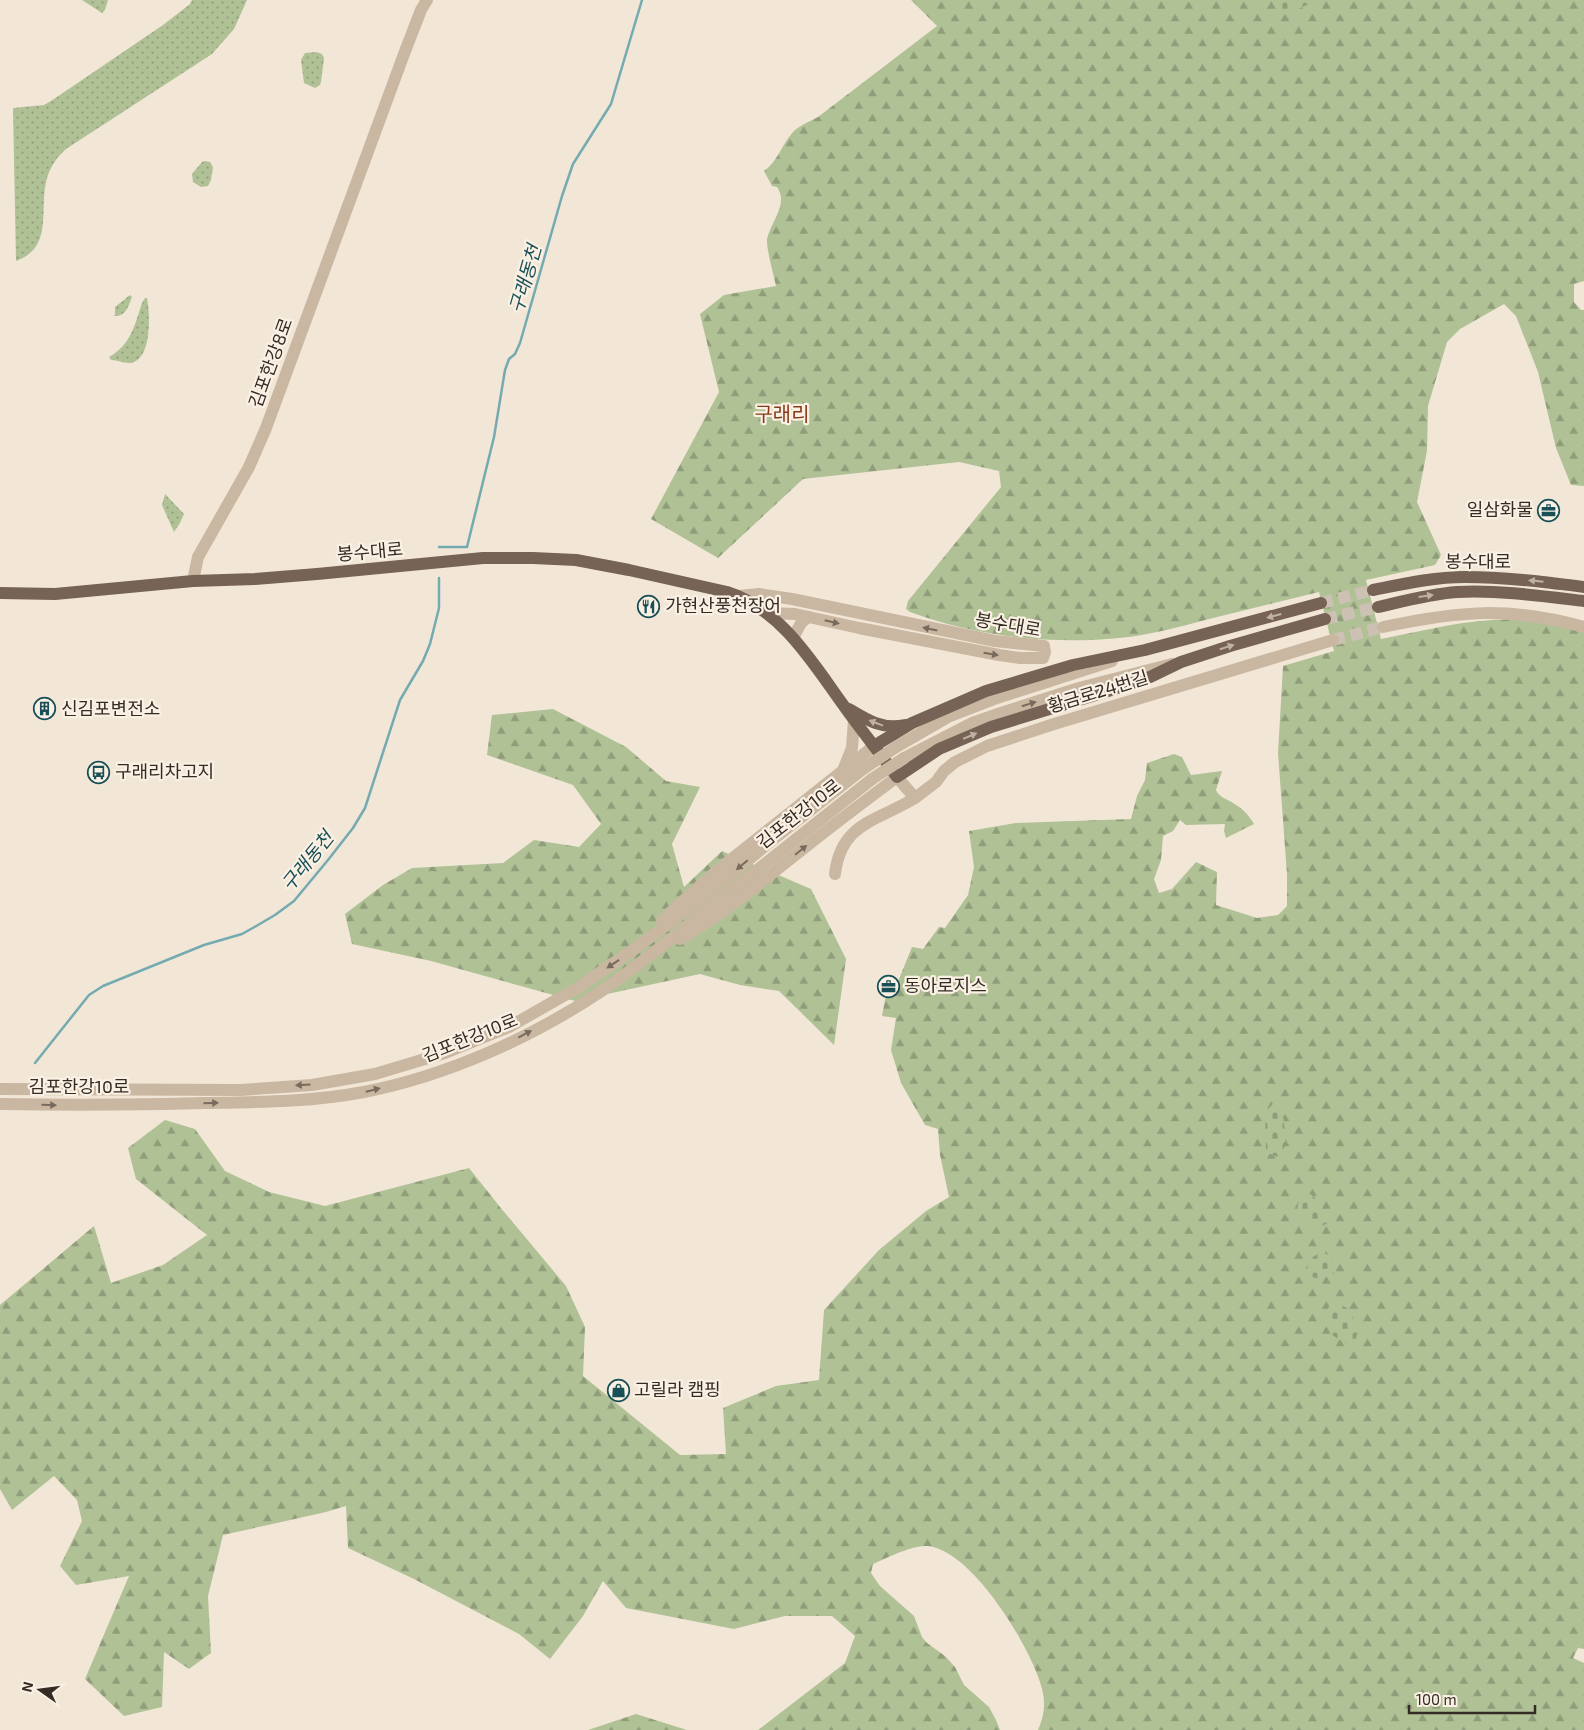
<svg xmlns="http://www.w3.org/2000/svg" width="1584" height="1730" font-family="'Exo 2','Noto Sans KR',sans-serif">
<defs>
<pattern id="forest-firs" width="22" height="20" patternUnits="userSpaceOnUse" patternTransform="scale(1.25)"><rect width="22" height="20" fill="#b0c196"/><path d="M5 1l3.5 6h-7zM16 11l3.5 6h-7z" fill="#909d7a"/></pattern>
<pattern id="cemetery-stones" width="16" height="16" patternUnits="userSpaceOnUse" patternTransform="scale(1.25)"><rect width="16" height="16" fill="#b0c196"/><path d="M2 7V4a2 2 0 0 1 4 0v3zM10 15v-3a2 2 0 0 1 4 0v3z" fill="#909d7a"/></pattern>
<pattern id="park-dots" width="8" height="8" patternUnits="userSpaceOnUse" patternTransform="scale(1.25)"><rect width="8" height="8" fill="#b0c196"/><path d="M2 2h.1M6 6h.1" fill="none" stroke="#909d7a" stroke-width="1.8" stroke-linecap="round"/></pattern>
</defs>
<rect width="100%" height="100%" fill="#f2e7d7"/>
<g fill="url(#forest-firs)">
<path d="M911,0H1584V281L1574,284V302L1581,310H1584V486L1571,485L1556,448L1538,372L1516,316L1504,304L1460,329L1447,342L1428,406L1427,451L1417,502L1441,555L1435,565L1366,580L1381,639C1432,629 1486,614 1539,621C1554,623 1569,629 1584,632V1649L1578,1648L1573,1658L1584,1663V1730H1038C1044,1717 1046,1703 1042,1689C1032,1649 972,1549 927,1546C912,1545 887,1558 873,1564L871,1573L880,1586L914,1616L922,1637L927,1643L945,1656L955,1667L964,1685L989,1707L996,1720L1000,1730H758L845,1663L855,1636L832,1616H785L734,1629L626,1608L603,1581L583,1616L550,1659L519,1634L414,1579L348,1548L346,1506L326,1512L223,1535L208,1596L211,1653L189,1669L164,1652L162,1707L124,1716L85,1679L129,1576L76,1585L60,1566L82,1521L77,1500L54,1476L12,1510L0,1489V1305L94,1226L111,1283L163,1265L207,1235L136,1179L128,1148L165,1120L195,1129L225,1171L269,1192L325,1206L469,1168L500,1207L566,1286L585,1327L583,1376L680,1455L726,1454L723,1408L776,1386L819,1380L824,1310L879,1250L926,1211L949,1197L940,1155L938,1129L925,1125L901,1083L891,1050L896,1018L882,1016L887,989H895L912,947L923,949L939,927L945,928L968,895L974,867L969,831L1016,823L1131,819L1137,796L1145,780L1147,763L1174,754L1182,757L1191,775L1222,771L1216,790C1219,797 1227,799 1233,803C1242,808 1249,815 1254,824L1226,838L1224,831L1225,824L1186,825L1180,820L1173,831L1163,836L1161,860L1154,879L1159,893L1172,889L1196,862L1217,872L1216,905L1257,918L1278,915L1287,906V874L1278,753L1283,666L1334,651L1319,592C1282,601 1246,610 1209,619C1179,627 1150,635 1119,638C1049,645 976,636 910,612L906,609L908,601L1001,487L999,471L959,462L803,479L718,558L651,519L719,392L700,314L724,295L776,286C774,276 766,248 767,239C771,221 789,204 777,187L772,186L764,171C778,161 782,144 793,132C800,125 809,122 818,117L937,26Z"/>
<path d="M553,709L626,747L666,781L700,787L672,844L684,887L722,851L811,889L846,959L834,1045L779,991L740,985L700,974L575,1001L431,961L352,944L345,914L383,885L412,868L503,863L534,840L579,847L601,824L573,785L487,755L492,715Z"/>
<path d="M636,1714L687,1730H588Z"/>
</g>
<g fill="url(#cemetery-stones)">
<path d="M1284,0H1317L1292,12L1284,13L1277,4Z"/>
<path d="M1273,1104H1280C1284,1118 1289,1147 1280,1158L1266,1152L1265,1116L1266,1111Z"/>
<path d="M1310,1194L1315,1198L1328,1223L1322,1226L1301,1221C1295,1211 1297,1204 1303,1195Z"/>
<path d="M1318,1254H1327L1333,1258L1335,1266L1334,1274L1319,1279L1309,1276L1306,1268L1311,1258Z"/>
<path d="M1335,1303C1339,1305 1344,1306 1347,1308C1353,1314 1363,1336 1353,1341C1352,1342 1346,1343 1345,1343L1332,1335L1327,1319L1328,1308Z"/>
</g>
<g fill="url(#park-dots)">
<path d="M82,0H108L105,10L102,13Z"/>
<path d="M192,0H247L234,29L212,54L66,149C58,156 52,164 48,175C37,205 56,247 16,261L13,108L44,105L51,101L163,25L190,4Z"/>
<path d="M316,52L322,54L324,58L321,82L320,85L315,88L304,83L301,60L305,53Z"/>
<path d="M205,161L210,162L213,167L211,180L208,186L201,187L193,182L192,174L202,162Z"/>
<path d="M130,295L132,297C128,307 126,317 113,316L115,315V307Z"/>
<path d="M145,298H147C150,313 152,355 134,362C127,365 119,360 111,360L109,357C131,345 135,324 142,303Z"/>
<path d="M165,494L184,514L180,523L174,532L162,505Z"/>
</g>
<g fill="none" stroke-linecap="round" stroke-linejoin="round">
<g stroke="#74aab0" stroke-width="2.5">
<path d="M439,547H467L494,437L505,370L509,359L515,354L520,343L562,196L573,164L611,104L642,0"/>
<path d="M35,1063L89,995L103,986L204,945L242,934L258,925L275,915L294,901L328,860L353,828L365,808L400,700L423,661L430,644L439,608V578"/>
</g>
<path stroke="#ccc1b3" stroke-width="12" stroke-dasharray="12 6" stroke-linecap="butt" d="M1333,640L1383,627"/>
<g stroke="#ccc1b3" stroke-width="12" stroke-dasharray="12 6" stroke-linecap="butt">
<path d="M1321,603L1373,590"/>
<path d="M1325,619L1378,607"/>
</g>
<g stroke="#cab7a2" stroke-width="12">
<path d="M193,581L198,557L249,467L266,428L404,54L421,10L427,0"/>
<path d="M739,596L759,594L792,599L995,641L1044,646L1045,652L1043,658H1020L999,655L859,628L795,614L767,613"/>
<path d="M1383,627C1459,611 1508,606 1584,627"/>
<path d="M793,638L801,623L808,617"/>
<path d="M896,747L948,717L997,698L1112,661"/>
<path d="M904,758L972,723L1004,712L1079,688L1172,664"/>
<path d="M844,768L852,748L854,720"/>
<path d="M835,874C841,822 878,821 915,798"/>
<path d="M662,921L674,909L719,869L874,746"/>
<path d="M680,939C721,916 757,885 794,856C828,829 862,803 897,777L915,798L936,782L944,771L955,762L987,746L1054,724L1333,640"/>
<path d="M0,1089L241,1090L312,1085L375,1074L445,1053L509,1027L579,987L640,945L701,899L776,837L863,769"/>
<path d="M0,1104C68,1105 136,1105 204,1103C258,1102 311,1102 364,1092C446,1076 531,1038 600,992C643,963 683,929 723,897C773,858 822,818 872,779"/>
</g>
<g stroke="#776355" stroke-width="12">
<path d="M1373,590C1403,584 1434,577 1465,577C1505,577 1544,582 1584,587"/>
<path d="M0,593L55,594L193,581L255,579L317,574L483,558H533L576,560L629,570L727,592C782,610 812,662 844,706C861,730 880,753 897,777L939,749L991,727L1102,693L1150,677L1181,662L1230,646L1325,619"/>
<path d="M1378,607C1404,601 1430,594 1457,592C1500,590 1542,596 1584,601"/>
<path d="M849,709C867,720 883,730 905,725"/>
<path d="M874,746L912,723L986,691L1073,665L1145,650L1321,603"/>
</g>
<g stroke="#cab7a2" stroke-width="12">
<path d="M863,769L896,747"/>
<path d="M872,779L904,758"/>
</g>
</g>
<defs><path id="oneway-solid" d="M-6-.8H1V-3.2L6.5 0L1 3.2V.8H-6Z" transform="scale(1.25)"/></defs>
<g fill="#bfb1a3">
<use href="#oneway-solid" transform="translate(1536 581) rotate(-174)"/>
<use href="#oneway-solid" transform="translate(1426 596) rotate(-8)"/>
<use href="#oneway-solid" transform="translate(1274 616) rotate(165)"/>
<use href="#oneway-solid" transform="translate(1227 647) rotate(-18)"/>
<use href="#oneway-solid" transform="translate(876 723) rotate(-159)"/>
<use href="#oneway-solid" transform="translate(970 736) rotate(-23)"/>
</g>
<g fill="#786a5d">
<use href="#oneway-solid" transform="translate(832 622) rotate(13)"/>
<use href="#oneway-solid" transform="translate(930 629) rotate(-168)"/>
<use href="#oneway-solid" transform="translate(991 654) rotate(9)"/>
<use href="#oneway-solid" transform="translate(1029 704) rotate(-17)"/>
<use href="#oneway-solid" transform="translate(801 850) rotate(-39)"/>
<use href="#oneway-solid" transform="translate(742 865) rotate(140)"/>
<use href="#oneway-solid" transform="translate(613 964) rotate(146)"/>
<use href="#oneway-solid" transform="translate(525 1034) rotate(-28)"/>
<use href="#oneway-solid" transform="translate(303 1085) rotate(176)"/>
<use href="#oneway-solid" transform="translate(373 1090) rotate(-14)"/>
<use href="#oneway-solid" transform="translate(211 1103) rotate(-1)"/>
<use href="#oneway-solid" transform="translate(49 1105) rotate(1)"/>
</g>
<defs>
<symbol id="office-ring" viewBox="-11 -11 22 22"><circle r="9.5" fill="#faf0e3" stroke="#195057" stroke-width="1.5"/><path d="M-6-3h4V-5.5h4V-3h4V5H-6ZM-1-4.5V-3h2v-1.5ZM-6 0V1H6V0Z" fill="#195057"/></symbol>
<symbol id="restaurant-ring" viewBox="-11 -11 22 22"><circle r="9.5" fill="#faf0e3" stroke="#195057" stroke-width="1.5"/><path d="M-5-6h1v4h1v-4h1v4h1v-4h1v5L-1.5 .5V6h-2V.5L-5-1ZM5-6V6H3V1.5H1.5Q1.5-4 5-6Z" fill="#195057"/></symbol>
<symbol id="building-ring" viewBox="-11 -11 22 22"><circle r="9.5" fill="#faf0e3" stroke="#195057" stroke-width="1.5"/><path d="M-4-6H4V6H1V3H-1V6H-4ZM-2.5-4.3h1.7v1.8h-1.7ZM.8-4.3h1.7v1.8H.8ZM-2.5-1h1.7V.8h-1.7ZM.8-1h1.7V.8H.8Z" fill="#195057"/></symbol>
<symbol id="bus-ring" viewBox="-11 -11 22 22"><circle r="9.5" fill="#faf0e3" stroke="#195057" stroke-width="1.5"/><path d="M-5-6H5V4H4V6H2V4H-2V6H-4V4H-5ZM-3.5-4V0h7V-4ZM-3.5 1.2v1.5H-2V1.2ZM2 1.2v1.5H3.5V1.2Z" fill="#195057"/></symbol>
<symbol id="shop-ring" viewBox="-11 -11 22 22"><circle r="9.5" fill="#faf0e3" stroke="#195057" stroke-width="1.5"/><path d="M-5-2.5h2.3a2.7 3.5 0 0 1 5.4 0H5L5.5 6h-11ZM-1.5-2.5h3a1.5 2.3 0 0 0-3 0Z" fill="#195057"/></symbol>
</defs>
<g fill-rule="evenodd">
<use href="#office-ring" x="1536" y="498" width="25" height="25"/>
<use href="#restaurant-ring" x="636" y="594" width="25" height="25"/>
<use href="#building-ring" x="32" y="696" width="25" height="25"/>
<use href="#bus-ring" x="86" y="760" width="25" height="25"/>
<use href="#office-ring" x="876" y="974" width="25" height="25"/>
<use href="#shop-ring" x="606" y="1378" width="25" height="25"/>
</g>
<g text-anchor="middle" stroke-width="4.5" stroke-linejoin="round" paint-order="stroke">
<g font-size="18" fill="#342b25" stroke="#faf0e3">
<text transform="translate(271 363) rotate(-70)" y="6">김포한강8로</text>
<text transform="translate(370 552) rotate(-5)" y="6">봉수대로</text>
<text x="1478" y="568">봉수대로</text>
<text transform="translate(1008 625) rotate(10)" y="6">봉수대로</text>
<text transform="translate(1098 692) rotate(-17)" y="6">황금로24번길</text>
<text transform="translate(799 814) rotate(-38)" y="6">김포한강10로</text>
<text transform="translate(470 1038) rotate(-22)" y="6">김포한강10로</text>
<text x="79" y="1093">김포한강10로</text>
</g>
<g font-size="18" fill="#342b25" stroke="#faf0e3" text-anchor="start">
<text x="1533" y="516" text-anchor="end">일삼화물</text>
<text x="665" y="612">가현산풍천장어</text>
<text x="61" y="715">신김포변전소</text>
<text x="115" y="778">구래리차고지</text>
<text x="904" y="992">동아로지스</text>
<text x="634" y="1396">고릴라 캠핑</text>
</g>
<g font-size="19" font-style="italic" fill="#195057" stroke="#faf0e3">
<text transform="translate(525 279) rotate(-74)" y="7">구래동천</text>
<text transform="translate(307 861) rotate(-51)" y="7">구래동천</text>
</g>
<g font-size="20" fill="#873b1b" stroke="#faf0e3">
<text x="782" y="421">구래리</text>
</g>
</g>
<g transform="translate(40 1690) rotate(284)" stroke="#faf0e3" stroke-width="4" paint-order="stroke">
<path d="M0-4L9 19L0 12L-9 19Z" fill="#342b25"/>
<text y="-8" font-size="14" font-weight="bold" text-anchor="middle" fill="#342b25">N</text>
</g>
<path d="M1409 1705v8h126v-8" fill="none" stroke="#342b25" stroke-width="2.5"/>
<text x="1416" y="1705" font-size="15" fill="#342b25" stroke="#faf0e3" stroke-width="4" paint-order="stroke">100 m</text>
</svg>
